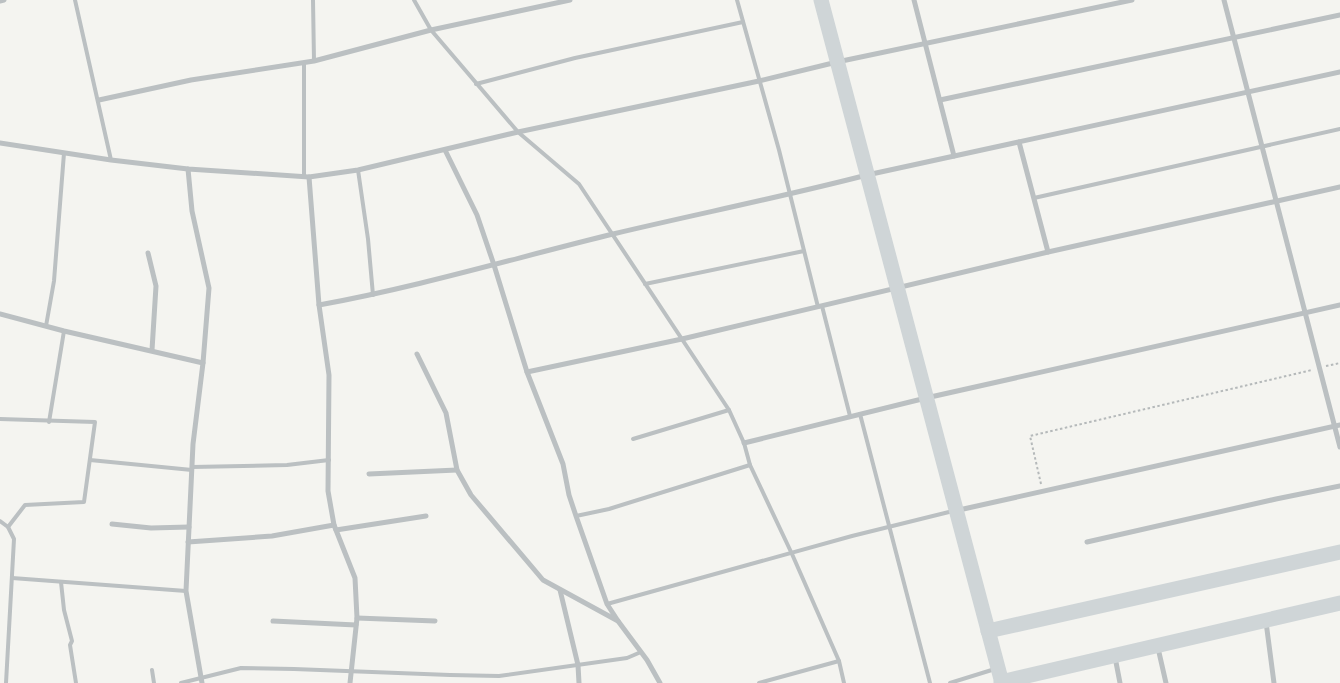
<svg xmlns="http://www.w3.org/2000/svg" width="1340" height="683" font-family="Roboto,sans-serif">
<rect width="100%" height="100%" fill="#f4f4f0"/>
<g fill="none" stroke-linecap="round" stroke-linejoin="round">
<g stroke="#b5b9ba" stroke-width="2" stroke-dasharray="2.5 2.5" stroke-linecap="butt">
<path d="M1326,366L1340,363"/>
<path d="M1041,484L1030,436L1312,370"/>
</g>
<g stroke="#bbc0c2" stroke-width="4">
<path d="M75,0L111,160"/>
<path d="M313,0L314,61"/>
<path d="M414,0L431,30L518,132L579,184L729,410L744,443L750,465L792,554L839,661L844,683"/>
<path d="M737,0L779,150L818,307"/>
<path d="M304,63V177"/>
<path d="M476,84L575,58L743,22"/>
<path d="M358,170L368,239L373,295"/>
<path d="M1034,198L1340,129"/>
<path d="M645,284L804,251"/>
<path d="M822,306L850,416"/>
<path d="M46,326L54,281L64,153"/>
<path d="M860,414L930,683"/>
<path d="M0,419L95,422L84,502L25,505L8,527"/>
<path d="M49,422L64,331"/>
<path d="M633,439L729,410"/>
<path d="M90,460L192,470"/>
<path d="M192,467L287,465L329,460"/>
<path d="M576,516L609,509L750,465"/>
<path d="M0,521L8,527L14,539L6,683"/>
<path d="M12,578L186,591"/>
<path d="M61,582L64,610L72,641L70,645L76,683"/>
<path d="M607,604L852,536L953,511"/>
<path d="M152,670L154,683"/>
<path d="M181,683L241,668L294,669L450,675L499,676L627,658L641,652"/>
<path d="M759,683L839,661"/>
<path d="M950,683L995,669"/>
</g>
<g stroke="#bbc0c2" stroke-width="5">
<path d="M914,0L954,156"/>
<path d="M1224,0L1340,447"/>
<path d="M0,1L4,0"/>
<path d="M99,100L191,80L314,61L431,30L570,0"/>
<path d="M940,100L1340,15"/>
<path d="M1019,142L1048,252"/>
<path d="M0,143L111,160L188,169L309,177L358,170L518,132L759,81L837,62L1132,0"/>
<path d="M445,150L477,215L494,265L527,372L563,464L569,495L576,516L607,604L618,621"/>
<path d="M188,169L192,211L209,288L203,363L193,444L186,591L202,683"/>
<path d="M309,177L319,305L329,375L328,491L334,525L355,578L357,618L350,683"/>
<path d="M148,253L156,286L152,350"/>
<path d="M319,305C418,287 515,258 613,234C697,214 782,197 867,175L1340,72"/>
<path d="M0,314L64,331L203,363"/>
<path d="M417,354L446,413L457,470L471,495L543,580L618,621L647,660L660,683"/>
<path d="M527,372L682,339L1048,252L1340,187"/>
<path d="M744,443L926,398L1340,305"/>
<path d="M369,474L457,470"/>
<path d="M959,510L1340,425"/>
<path d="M112,524L151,528L189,527"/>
<path d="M336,530L426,516"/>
<path d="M188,542L272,536L334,525"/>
<path d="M1087,542L1276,499L1340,486"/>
<path d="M560,590L578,665L579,683"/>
<path d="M357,618L435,621"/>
<path d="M273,621L356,625"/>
<path d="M1266,622L1274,683"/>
<path d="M1158,648L1166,683"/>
<path d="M1115,657L1120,683"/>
</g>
<g stroke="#cfd5d7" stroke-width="15">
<path d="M821,0L1002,683"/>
<path d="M988,631L1340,552"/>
<path d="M1001,682L1340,603"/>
</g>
</g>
</svg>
